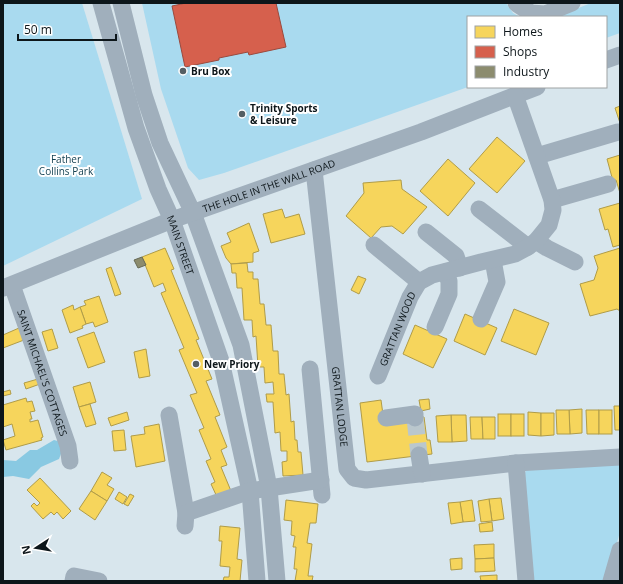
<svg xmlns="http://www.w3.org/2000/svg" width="623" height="584" font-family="'Open Sans',sans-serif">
<rect width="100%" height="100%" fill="#d8e6ed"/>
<g fill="#a9daef">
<path d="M3,3H82L142,199L3,266Z"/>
<path d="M142,3H506L513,13L520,17H468V87L224,173L199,180L188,168L161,89Z"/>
<path d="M591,3H620V33L606,38V17H556Z"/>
<path d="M620,463V532L606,581H532L524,476L526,470Z"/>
</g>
<path fill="#89c9e2" d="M54,440L61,442L62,451L59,459L41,467L29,479L13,476L3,477V460L16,461L30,450H37Z"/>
<g fill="#f6d55c" stroke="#b09c48">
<path d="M620,106V123L615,108Z"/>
<path d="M497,137L525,161L497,193L469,169Z"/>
<path d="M620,155V193L616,180L613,181L607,159Z"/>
<path d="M448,159L475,183L448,216L420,191Z"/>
<path d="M401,180L402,189L427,207L403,234L392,226L381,227L371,238L346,216L364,193L363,183Z"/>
<path d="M620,203V245L613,247L608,229L605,230L599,209Z"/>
<path d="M282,209L285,218L299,214L305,234L271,243L263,214Z"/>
<path d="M249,223L259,251L253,253V262L231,264L226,258L221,246L231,242L227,233Z"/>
<path d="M165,248L174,269L171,270L199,339L196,340L212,379L206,381L220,415L215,417L227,447L221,450L227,465L221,467L231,491L217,497L211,484L215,482L206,461L211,459L199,430L204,428L190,395L197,393L179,350L184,348L161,293L166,291L163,283L154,287L142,257Z"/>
<path d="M620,248V311L617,309L590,316L580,284L594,280L598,268L594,256Z"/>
<path d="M247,263L248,272H253V279H258L260,304H264L266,325H271L273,351H278L279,374H284L286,395L289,394L291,422L294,421L295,440H297L298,452H301L303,475L283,476L282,462L287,461V451H281L280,432L275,433L273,402H267L266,394H274L273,382L265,383L264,367H258L256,336L253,337L252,320H244L242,288H237L236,273H232L231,264Z"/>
<path d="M111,267L121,294L115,296L106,269Z"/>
<path d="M358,276L366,279L359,294L351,290Z"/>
<path d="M99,296L108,322L95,327L93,322L86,324L80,307L86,305L84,301Z"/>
<path d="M73,305L74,310L80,307L86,324L82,326L83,328L70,333L62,310Z"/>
<path d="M514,309L549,323L536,355L501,341Z"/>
<path d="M465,314L497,328L485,355L454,341Z"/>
<path d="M415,325L447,339L433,368L403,354Z"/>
<path d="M19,328L24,340L3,348V335Z"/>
<path d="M52,329L58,348L48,351L42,332Z"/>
<path d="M94,332L105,362L88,368L77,338Z"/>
<path d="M146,349L150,376L139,378L134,352Z"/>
<path d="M38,379L40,384L26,389L24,383Z"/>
<path d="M90,382L96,402L79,407L73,387Z"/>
<path d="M10,390L11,394L3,396V392Z"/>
<path d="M26,398L27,402L32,401L35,411L30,412L32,419H30V422L38,420L43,437L41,438L42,440L6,450L3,440L15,436L12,424L3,427V405Z"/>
<path d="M429,399L430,409L421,411L419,400Z"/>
<path d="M381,400L384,422L424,417L427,440H430L432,454L367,462L360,403Z"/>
<path d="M90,404L96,424L86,427L79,407Z"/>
<path d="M614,406H620V430H615Z"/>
<path d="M582,409V433L570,434L569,410Z"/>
<path d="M556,410H569L570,434H557Z"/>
<path d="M586,410H599V434H587Z"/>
<rect x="599" y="410" width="13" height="24"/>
<path d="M127,412L129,420L111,426L108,418Z"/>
<path d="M528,412L541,413V436L528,435Z"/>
<path d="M541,413H554V435L541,436Z"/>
<rect x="498" y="414" width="13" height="22"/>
<rect x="511" y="414" width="13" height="22"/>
<path d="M451,415H466L467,441L452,442Z"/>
<path d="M451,415L452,442H438L436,416Z"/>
<path d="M470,417H482L483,439H471Z"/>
<path d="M482,417H495V439H483Z"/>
<path d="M159,424L165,461L136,467L131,436L145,434L144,427Z"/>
<path d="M124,430L126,450L114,451L112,431Z"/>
<path d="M102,472L112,478L107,485L114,489L107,501L91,491Z"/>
<path d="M40,478L71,511L63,519L57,512L54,515L51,512L43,519L31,506L34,503L37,506L40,503L27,490Z"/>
<path d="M91,491L107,501L95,520L79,509Z"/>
<path d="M119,492L127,497L123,504L115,499Z"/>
<path d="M130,494L134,496L128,506L124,504Z"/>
<path d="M501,498L504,519L492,521L489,499Z"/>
<path d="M489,499L492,521L481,522L478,501Z"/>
<path d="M286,500L318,504L316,523H310L307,543L312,544L308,576H313L312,581H295L297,569H294L296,547H293L295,536L291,535L292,521L284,520Z"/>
<path d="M472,500L475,521L463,522L460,502Z"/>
<path d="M460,502L463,522L451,524L448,503Z"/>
<path d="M492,522L493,531L480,532L479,524Z"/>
<path d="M220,526L240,528L237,559L242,560L240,581H223L224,577H229L230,567L220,566L222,541H219Z"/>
<path d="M494,544V558L475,559L474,545Z"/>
<path d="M462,558V569L451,570L450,559Z"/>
<path d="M494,558L495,571L475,572V559Z"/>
<path d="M497,575V581H481L480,576Z"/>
</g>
<path fill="#d6604d" stroke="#9a4a3e" d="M186,3H276L286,47L249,55L248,52L219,58V60L185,67L172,6Z"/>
<path fill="#8c8c6e" stroke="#666955" d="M142,257L146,265L138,268L134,260Z"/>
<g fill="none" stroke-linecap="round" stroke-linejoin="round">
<path stroke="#bac7cd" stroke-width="17" stroke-dasharray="17 8" stroke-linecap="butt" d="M415,418L419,455"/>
<g stroke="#a0afbc" stroke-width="17">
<path id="s1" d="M101,3L136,128L158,189L172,220L221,361L250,491L257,581"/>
<path d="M121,3L144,95L160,143L193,213L241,345L269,488L277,581"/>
<path d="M516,3L517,4L531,13L545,14L572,3"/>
<path d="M606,60L620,55"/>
<path d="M537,156L618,132"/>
<path id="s2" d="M314,170L347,469L354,478L366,480L516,463L620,457"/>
<path d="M552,200L608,184"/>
<path d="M479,209L528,247"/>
<path d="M426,232L456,256L460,268"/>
<path d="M536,241L547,248L575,262"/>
<path d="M374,245L419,282"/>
<path id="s3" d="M12,285L68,446L70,461"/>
<path id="s4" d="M3,288L172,220L421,132L537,87"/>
<path d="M481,319L497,282L493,260"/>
<path d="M435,327L449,294V281L445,272"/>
<path d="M310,369L322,495"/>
<path id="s5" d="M378,376L410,297L419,282L432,275L481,262L515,254L528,247L536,241L549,225L553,210L552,200L515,95"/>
<path d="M169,415L186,513L185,526"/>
<path d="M386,418L415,414V418"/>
<path d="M419,455L422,474"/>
<path d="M516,463L526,581"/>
<path d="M186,513L250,491L321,480"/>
<path d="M73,581L74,576L99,581"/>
<path d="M611,581L620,550"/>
</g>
</g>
<g fill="#545f64" stroke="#fff" stroke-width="1.5">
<circle cx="183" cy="71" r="4"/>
<circle cx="242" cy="114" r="4"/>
<circle cx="196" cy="364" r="4"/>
</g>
<g text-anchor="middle" stroke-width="4" stroke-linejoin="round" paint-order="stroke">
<g font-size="10" font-weight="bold" fill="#0d161a" stroke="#fff" text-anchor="start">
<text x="191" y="75">Bru Box</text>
<text x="250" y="112">Trinity Sports<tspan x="250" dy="12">&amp; Leisure</tspan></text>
<text x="204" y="368">New Priory</text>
</g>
<g font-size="10" fill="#103e4f" stroke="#fff">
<text x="66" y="163">Father<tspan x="66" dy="12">Collins Park</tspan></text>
</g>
<g font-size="10" fill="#0d161a" stroke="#fff">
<text dy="4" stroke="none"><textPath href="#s4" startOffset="285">THE HOLE IN THE WALL ROAD</textPath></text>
<text dy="4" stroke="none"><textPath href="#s1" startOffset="255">MAIN STREET</textPath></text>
<text dy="4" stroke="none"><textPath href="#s5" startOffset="51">GRATTAN WOOD</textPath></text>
<text dy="4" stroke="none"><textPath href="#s3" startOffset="93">SAINT MICHAEL'S COTTAGES</textPath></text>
<text dy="4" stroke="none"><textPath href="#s2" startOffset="238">GRATTAN LODGE</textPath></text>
</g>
</g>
<rect width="623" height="584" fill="none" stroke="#0d161a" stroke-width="8"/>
<rect x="467" y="16" width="140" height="72" fill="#ffffff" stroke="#9ea2a3"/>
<rect x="475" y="26" width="20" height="12" fill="#f6d55c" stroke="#9ea2a3"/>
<text x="503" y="36" font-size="12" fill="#0d161a">Homes</text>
<rect x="475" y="46" width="20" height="12" fill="#d6604d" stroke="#9ea2a3"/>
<text x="503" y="56" font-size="12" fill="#0d161a">Shops</text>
<rect x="475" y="66" width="20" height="12" fill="#8c8c6e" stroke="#9ea2a3"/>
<text x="503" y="76" font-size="12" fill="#0d161a">Industry</text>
<g transform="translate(36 548) rotate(258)" stroke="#ffffff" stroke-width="3" paint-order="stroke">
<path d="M0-3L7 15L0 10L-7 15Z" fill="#0d161a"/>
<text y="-6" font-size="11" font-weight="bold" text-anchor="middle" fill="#0d161a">N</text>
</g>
<path d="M18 34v6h98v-6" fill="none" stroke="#0d161a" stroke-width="2"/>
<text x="24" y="34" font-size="12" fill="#0d161a" stroke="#ffffff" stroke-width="3" paint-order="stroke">50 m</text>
</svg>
